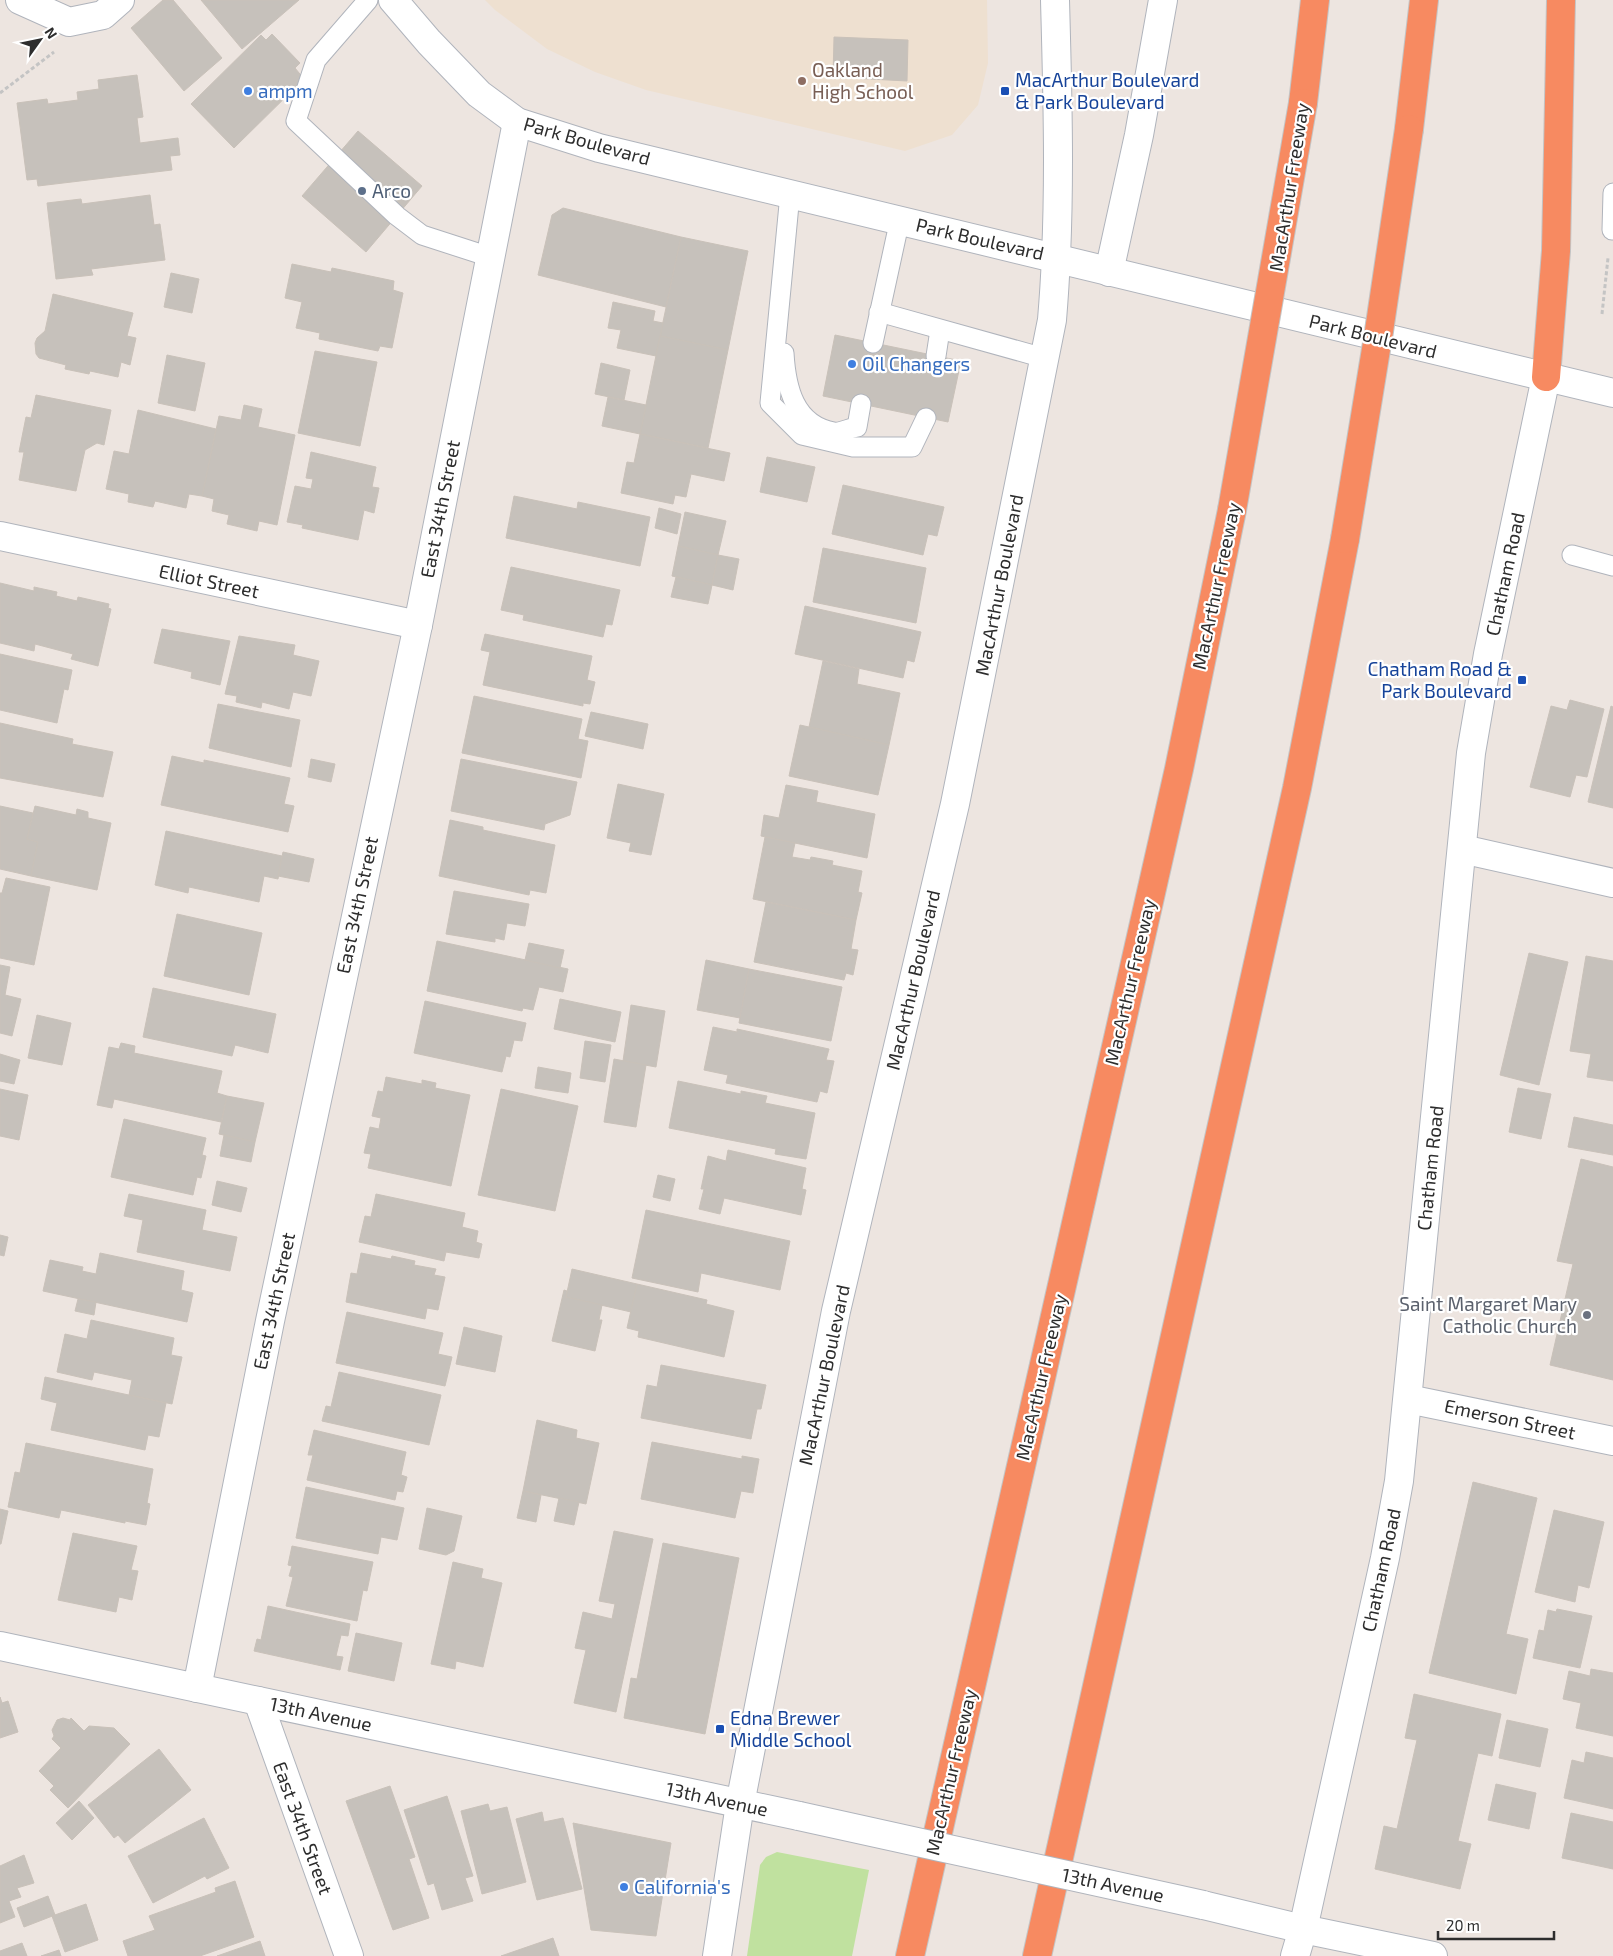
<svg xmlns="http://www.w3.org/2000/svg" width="1613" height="1956" font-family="'Exo 2',sans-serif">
<rect width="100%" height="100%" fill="#ede5e0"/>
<path fill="#eee0d0" d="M485,0H987L988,63L978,105L952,135L905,151L646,90L595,72L547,49L495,10Z"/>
<path fill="#c0e19f" d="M777,1852L869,1870L852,1956H747L760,1865L766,1857Z"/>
<g fill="#c6c1bb" stroke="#c9c1b9">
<path d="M163,0H173L222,58L184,91L131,28Z"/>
<path d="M201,0H299L242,49Z"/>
<path d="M272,34L300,63L295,68L304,79L234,148L191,104L261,35L266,40Z"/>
<path d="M834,37L908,40L907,81L833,77Z"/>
<path d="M137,75L143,117L137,118L140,143L178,138L180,155L170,156L172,170L38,186L37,179L27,180L17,103L47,99L48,104L78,100L77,92L99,89L98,80Z"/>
<path d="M358,131L422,186L366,252L302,196Z"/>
<path d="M150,195L154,225L160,224L165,260L91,269L93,275L56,279L47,203L81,199L82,204Z"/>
<path d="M563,208L681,237L666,307L538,275L552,215Z"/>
<path d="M681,237L748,251L728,350L660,336Z"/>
<path d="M292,264L331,272L332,268L394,281L393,290L403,293L392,348L380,346L378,351L319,339L320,333L296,328L302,302L285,298Z"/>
<path d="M171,273L199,279L192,313L164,307Z"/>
<path d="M53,294L133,313L127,336L136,338L130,365L121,362L118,377L90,371L89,374L65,369L66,365L39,358L36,354L35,343L37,338L45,331Z"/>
<path d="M613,302L655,311L653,321L663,323L656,356L617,348L621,330L608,328Z"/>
<path d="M835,335L961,361L948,422L823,396Z"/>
<path d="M660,336L728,350L708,448L640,434Z"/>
<path d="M315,351L377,362L360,446L298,433Z"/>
<path d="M167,355L205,363L195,411L158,403Z"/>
<path d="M601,363L630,370L624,400L595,394Z"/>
<path d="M36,395L111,410L104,445L97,443L85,450L76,491L19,480L24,452H19L26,417L31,418Z"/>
<path d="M608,397L646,405L640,434L602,426Z"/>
<path d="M244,405L262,409L258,427L295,435L277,525L259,521L257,531L227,524L229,515L212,511L214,499L202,496L219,416L241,420Z"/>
<path d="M138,410L216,429L202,496L189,494L186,508L155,501L153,507L128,502L129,494L106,489L114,451L129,454Z"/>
<path d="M640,434L730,453L724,481L691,474L686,497L675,495L673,504L621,493L627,462L634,463Z"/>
<path d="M311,452L376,467L372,487L379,488L374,513L364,510L358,540L302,528L303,525L287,522L295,486L311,489L313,479L306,478Z"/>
<path d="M767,457L815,467L807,502L760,492Z"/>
<path d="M843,485L944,507L937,536L928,534L923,555L832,534Z"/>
<path d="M514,496L577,509L578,502L650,517L640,566L506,538Z"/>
<path d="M659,508L681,514L677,534L655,528Z"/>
<path d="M685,512L726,521L718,555L678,546Z"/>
<path d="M678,546L718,555L712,585L672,576Z"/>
<path d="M823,548L926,568L916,623L813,602Z"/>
<path d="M718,555L739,559L733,590L712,585Z"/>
<path d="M511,567L620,590L612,625L606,624L603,637L523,620L524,615L501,610Z"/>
<path d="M676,577L712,585L708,604L671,597Z"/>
<path d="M0,583L34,591V587L57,592L56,596L77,601L78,597L109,604L108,608L111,609L98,666L71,659L73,654L35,644L34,651L0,643Z"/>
<path d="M805,606L921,632L914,662L907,660L903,678L795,654Z"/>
<path d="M162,629L230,641L220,685L191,678L192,672L154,663Z"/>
<path d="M485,634L592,656L587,680L595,682L590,704L583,703V706L483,685L490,652L481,650Z"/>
<path d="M239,636L295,645L293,655L319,661L311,696L293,692L289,709L262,702L261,708L236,702L237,696L225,694Z"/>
<path d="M0,654L72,670L68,690L64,689L57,723L0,710Z"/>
<path d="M823,661L859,669L857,684L900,693L889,745L809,727Z"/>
<path d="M474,696L582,719L578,739L588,741L581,778L462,753Z"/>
<path d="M1570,700L1604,709L1587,777L1576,775L1570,797L1530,787L1551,706L1567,710Z"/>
<path d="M218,704L300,720L291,767L209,748Z"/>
<path d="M1611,706L1613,707V808L1588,802Z"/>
<path d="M591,712L648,724L643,749L585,736Z"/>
<path d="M0,723L73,739L72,744L113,752L103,797L0,778Z"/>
<path d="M800,725L889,745L878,795L789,776Z"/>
<path d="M172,756L204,763V760L290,778L284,804L294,806L288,832L161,805Z"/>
<path d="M311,759L335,764L331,782L308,777Z"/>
<path d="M461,759L577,782L570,815L545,824L544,830L451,811Z"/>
<path d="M618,784L664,794L651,855L629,851L631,843L607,838Z"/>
<path d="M786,785L818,791L816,802L875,814L867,858L761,836L764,815L779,818Z"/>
<path d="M0,806L33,813L27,839L38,842L31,876L0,869Z"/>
<path d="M35,806L76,815L77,809L88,812V818L111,823L97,890L31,876L38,842L27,839Z"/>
<path d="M450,820L483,827V830L555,845L546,893L530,890L529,895L439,876Z"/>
<path d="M166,831L282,856L278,879L264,876L259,902L189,887L188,893L155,885Z"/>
<path d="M765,837L795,843L792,857L810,860L811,857L833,861L832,865L862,871L858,892L862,893L856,920L753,899Z"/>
<path d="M283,852L314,859L309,882L278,876Z"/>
<path d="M6,878L50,887L34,965L0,958V893H2Z"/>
<path d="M454,891L529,904L525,926L507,923L504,940L495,938V942L446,934Z"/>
<path d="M766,902L856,920L851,949L858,950L853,975L846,973L844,980L754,962Z"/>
<path d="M177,914L262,933L249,995L164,976Z"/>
<path d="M437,941L568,969L563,992L539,987L533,1010L523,1008L522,1011L427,991Z"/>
<path d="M529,943L564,950L560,968L525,960Z"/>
<path d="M1529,953L1568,962L1539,1085L1500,1075Z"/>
<path d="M1586,956L1613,961V1081L1587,1077L1591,1054L1570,1051Z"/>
<path d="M706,960L749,969L740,1018L697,1010Z"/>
<path d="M0,965L10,967L5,995L21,999L12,1036L0,1033Z"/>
<path d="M749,969L842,987L831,1041L739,1023Z"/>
<path d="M153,988L276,1014L268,1053L235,1045L232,1056L143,1037Z"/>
<path d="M560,999L621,1012L615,1042L554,1029Z"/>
<path d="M425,1001L526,1023L522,1041L514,1040L510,1057L506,1056L502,1072L414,1053Z"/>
<path d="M631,1005L665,1011L656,1067L623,1061Z"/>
<path d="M37,1015L71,1023L62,1065L28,1058Z"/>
<path d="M713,1027L737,1032V1029L829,1049L826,1060L834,1061L827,1093L820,1091L817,1102L726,1083L728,1075L704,1070Z"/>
<path d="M585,1041L611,1045L605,1082L580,1078Z"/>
<path d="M121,1043L135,1046L134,1053L222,1071L217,1093L227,1096L221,1122L114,1099L112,1108L97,1105L109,1047L119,1049Z"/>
<path d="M0,1054L20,1060L14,1084L0,1081Z"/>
<path d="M614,1059L646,1065L636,1127L604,1122Z"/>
<path d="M538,1067L571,1073L568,1093L535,1088Z"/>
<path d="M386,1077L422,1084V1080L436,1083L435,1088L470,1095L451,1186L368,1168L371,1154L364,1153L370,1127L379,1129L381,1118L372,1116L378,1091L383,1092Z"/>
<path d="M678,1081L741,1094V1091L767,1096L765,1103L815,1113L806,1159L775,1154L776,1149L669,1128Z"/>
<path d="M1518,1088L1551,1094L1541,1139L1509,1132Z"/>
<path d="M0,1089L28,1095L19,1140L0,1136Z"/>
<path d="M501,1089L578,1106L555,1211L478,1195Z"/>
<path d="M227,1096L264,1103L255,1142L219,1134Z"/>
<path d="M1574,1117L1613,1125V1155L1568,1147Z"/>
<path d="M124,1119L206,1138L202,1155L206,1156L201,1178L197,1177L193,1195L111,1177Z"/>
<path d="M224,1135L255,1142L251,1162L220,1156Z"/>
<path d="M728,1150L806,1168L802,1189L806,1190L801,1215L724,1198L720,1214L699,1209L704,1189H701L708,1156L726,1161Z"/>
<path d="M1581,1159L1613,1167V1380L1550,1365L1573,1264L1557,1261Z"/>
<path d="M658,1175L675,1179L670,1201L653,1197Z"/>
<path d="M217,1181L247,1188L241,1212L212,1205Z"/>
<path d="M129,1194L206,1210L202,1230L237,1237L230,1271L137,1252L143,1220L124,1216Z"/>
<path d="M376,1194L465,1213L462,1227L478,1231L476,1242L482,1244L479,1258L446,1252L444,1261L359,1242L365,1216L371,1217Z"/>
<path d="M646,1210L790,1241L780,1290L701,1273L698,1292L632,1278Z"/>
<path d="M0,1235L8,1237L4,1256L0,1255Z"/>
<path d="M100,1253L184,1271L181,1290L193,1293L187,1322L43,1291L50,1260L83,1267L82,1271L96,1274Z"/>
<path d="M361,1253L391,1259L392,1256L415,1261L414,1265L436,1269L434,1275L445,1277L438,1310L427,1308L425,1319L346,1302L351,1273L357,1274Z"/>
<path d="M572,1269L637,1284L631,1312L566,1297Z"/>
<path d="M637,1284L707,1300L706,1304L734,1311L724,1357L638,1337L639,1331L627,1328Z"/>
<path d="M564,1290L567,1291L566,1297L602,1305L599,1320H602L595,1351L552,1341Z"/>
<path d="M78,1299L96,1302L94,1315L75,1311Z"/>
<path d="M347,1312L443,1333L438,1354L452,1357L445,1386L336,1363Z"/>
<path d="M91,1320L174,1338L171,1355L182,1357L172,1404L129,1395L132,1380L94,1372L92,1380L57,1372L65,1334L87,1339Z"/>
<path d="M464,1327L502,1336L495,1372L456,1364Z"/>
<path d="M661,1365L766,1385L761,1409H757L751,1439L641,1418L647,1385L657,1387Z"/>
<path d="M339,1372L441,1395L429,1445L322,1421L326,1406L331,1407Z"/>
<path d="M45,1377L166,1403L159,1437L148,1435L145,1450L51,1430L57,1403L41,1399Z"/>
<path d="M537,1420L577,1430L576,1438L599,1443L586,1504L523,1491Z"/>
<path d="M314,1430L406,1452L401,1475L407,1477L403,1492L397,1491L395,1500L307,1480L313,1455H308Z"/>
<path d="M652,1442L742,1459V1456L759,1459L753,1493L741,1491L735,1518L641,1499Z"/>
<path d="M26,1443L153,1469L147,1503L150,1504L146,1525L125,1521V1523L61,1510L59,1518L8,1507L15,1472L20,1473Z"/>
<path d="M1473,1482L1537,1498L1506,1634L1528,1639L1516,1694L1429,1673Z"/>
<path d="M306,1487L404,1508L397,1540L381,1537L378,1554L296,1538Z"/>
<path d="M523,1491L541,1495L536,1522L517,1518Z"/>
<path d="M559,1498L579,1502L574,1525L554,1521Z"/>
<path d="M427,1508L462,1516L454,1551L446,1555L419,1549Z"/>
<path d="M0,1509L8,1511L1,1544H0Z"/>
<path d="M1554,1510L1604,1522L1589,1588L1578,1585L1575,1602L1535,1592Z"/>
<path d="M614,1531L653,1539L616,1712L574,1703L586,1650L575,1648L583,1612L612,1619L615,1604L599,1601Z"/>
<path d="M73,1533L137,1546L131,1570L138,1571L132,1600L119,1597L116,1612L58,1600Z"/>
<path d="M663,1543L739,1558L705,1734L624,1718L631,1678L637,1679Z"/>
<path d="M292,1546L373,1562L367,1591L363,1590L357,1621L286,1606L293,1577L289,1576L292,1566L288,1565Z"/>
<path d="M453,1562L483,1569L481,1578L502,1583L483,1667L456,1661L455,1669L431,1664Z"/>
<path d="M268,1606L350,1624L348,1636L341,1635L336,1656L343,1657L340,1670L254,1651L257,1639L261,1640Z"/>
<path d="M1557,1609L1592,1616L1580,1668L1533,1658L1539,1630L1544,1631L1548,1610L1556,1612Z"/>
<path d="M356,1633L402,1643L394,1681L348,1671Z"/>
<path d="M1591,1669L1613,1673V1736L1576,1728L1581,1703L1563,1699L1569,1671L1590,1676Z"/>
<path d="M1414,1694L1501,1714L1492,1756L1478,1753L1458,1841L1471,1844L1460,1889L1375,1869L1384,1826L1397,1829L1417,1740L1405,1738Z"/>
<path d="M0,1697L2,1703L8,1701L18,1732L0,1738Z"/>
<path d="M63,1718L70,1720L71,1718L84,1731L89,1726L114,1728L130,1744L68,1808L50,1790L54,1786L39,1771L61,1748L52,1739L54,1736L52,1730L57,1720Z"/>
<path d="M1507,1720L1548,1729L1540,1767L1499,1758Z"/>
<path d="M159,1749L191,1790L125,1843L118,1835L114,1838L88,1805Z"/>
<path d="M1586,1752L1613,1758V1809L1564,1798L1572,1760L1584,1763Z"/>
<path d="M1496,1784L1536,1793L1529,1829L1488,1820Z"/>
<path d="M390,1786L415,1857L409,1859L429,1918L393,1930L346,1801Z"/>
<path d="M447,1796L473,1876L465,1878L473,1901L442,1910L434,1883L428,1885L404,1810Z"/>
<path d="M79,1801L94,1818L72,1840L56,1823Z"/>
<path d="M488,1804L490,1811L507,1807L526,1882L482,1894L461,1811Z"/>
<path d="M542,1812L544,1822L563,1818L582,1889L537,1900L516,1819Z"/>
<path d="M1571,1813L1613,1822V1869L1562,1858Z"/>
<path d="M204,1818L229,1868L207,1879L205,1876L153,1903L128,1856Z"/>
<path d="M573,1823L671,1843L656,1936L591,1930Z"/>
<path d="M24,1855L34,1883L17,1888L21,1897L9,1901L15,1917L0,1923V1866Z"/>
<path d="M235,1881L254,1937L200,1956H128L123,1941L155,1930L149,1916L216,1892L215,1888Z"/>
<path d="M48,1896L55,1915L24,1927L17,1908Z"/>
<path d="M86,1904L98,1940L65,1952L52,1916Z"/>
<path d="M553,1938L559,1956H501Z"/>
<path d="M260,1941L265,1956H217Z"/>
<path d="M22,1943L27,1956H0V1951Z"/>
<path d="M59,1950L61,1956H41Z"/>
</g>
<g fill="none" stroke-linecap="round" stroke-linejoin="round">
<defs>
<g id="lane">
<path d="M368,0L316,60L296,121L397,216L422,235L490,257"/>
<path d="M790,194L770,403L802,435L853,447H912L926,418"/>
<path d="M1612,230L1613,193"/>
<path d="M879,312L1044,358"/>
<path d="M873,343L900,219"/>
<path d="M784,353C786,387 794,425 834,432C840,433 850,428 857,427L861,404"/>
<path d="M936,356L940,330"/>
<path d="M1572,555L1613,566"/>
</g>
<g id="street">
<path d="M20,0L69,22L103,15L120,0"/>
<path d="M0,536L418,625"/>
<path d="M1462,849L1613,883"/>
<path d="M1408,1399L1613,1441"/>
<path d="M0,1646L799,1816"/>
<path d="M197,1688L270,1321L418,625L517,122"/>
<path d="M258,1701L349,1956"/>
<path d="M1203,1905L1303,1929L1433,1956"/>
</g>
<g id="secondary">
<path d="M393,0L429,42L479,94L517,122L599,148L1613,393"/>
<path d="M1109,272L1139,135L1163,0"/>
<path d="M717,1956L740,1804L836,1311L955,804L1052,320C1061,213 1058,107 1055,0"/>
<path d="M1295,1956L1303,1929L1385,1558L1399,1481L1471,753L1488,654L1546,377"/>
</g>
<g id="highway">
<path d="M1303,103L1315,0"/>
<path d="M1409,129L1424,0"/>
<path d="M1546,377L1556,251L1561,0"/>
<path d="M910,1956L1179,769L1232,510"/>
<path d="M1037,1956L1297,788L1345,539"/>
</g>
</defs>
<use href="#lane" stroke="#b0b4bc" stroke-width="21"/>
<use href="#street" stroke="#b0b4bc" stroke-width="30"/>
<use href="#secondary" stroke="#b0b4bc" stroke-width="30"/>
<use href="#highway" stroke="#c4c4c4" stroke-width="30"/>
<g stroke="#c4c4c4" stroke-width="3" stroke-dasharray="4 2.5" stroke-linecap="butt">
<path d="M0,93L54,52"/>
<path d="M1602,314L1608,258"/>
</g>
<use href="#lane" stroke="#fff" stroke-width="19"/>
<use href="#street" stroke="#fff" stroke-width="28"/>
<use href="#secondary" stroke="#fff" stroke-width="28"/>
<use href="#highway" stroke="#f78a61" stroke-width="28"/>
<defs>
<path id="street-bridge" d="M799,1816L1203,1905"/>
<g id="highway-bridge">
<path d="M1232,510L1303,103"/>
<path d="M1345,539L1379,331L1409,129"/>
</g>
</defs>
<use href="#street-bridge" stroke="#b0b4bc" stroke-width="30" stroke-linecap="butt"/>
<use href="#highway-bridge" stroke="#c4c4c4" stroke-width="30" stroke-linecap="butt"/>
<use href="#street-bridge" stroke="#fff" stroke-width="28"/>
<use href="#highway-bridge" stroke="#f78a61" stroke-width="28"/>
</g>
<circle fill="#8d6e63" stroke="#fff" stroke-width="2" cx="802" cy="81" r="5"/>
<g fill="#3f7fe0" stroke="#fff" stroke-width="2">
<circle cx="248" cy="91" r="5"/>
<circle cx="852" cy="364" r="5"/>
<circle cx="624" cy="1887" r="5"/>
</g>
<g fill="#1a4fb4" stroke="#fff" stroke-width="2">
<rect x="1000" y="86" width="10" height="10" rx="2.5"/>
<rect x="1517" y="675" width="10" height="10" rx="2.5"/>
<rect x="715" y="1724" width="10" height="10" rx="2.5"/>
</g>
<circle fill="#5c6f8a" stroke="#fff" stroke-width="2" cx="362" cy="191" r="5"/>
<circle fill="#6b7280" stroke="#fff" stroke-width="2" cx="1587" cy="1315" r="5"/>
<g text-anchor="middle" stroke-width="4.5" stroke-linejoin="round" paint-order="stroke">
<g font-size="19" fill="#785e54" stroke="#fff" text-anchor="start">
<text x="812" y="77">Oakland<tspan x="812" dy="22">High School</tspan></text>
</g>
<g font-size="19" fill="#164399" stroke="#fff" text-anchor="start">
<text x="1015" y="87">MacArthur Boulevard<tspan x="1015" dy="22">&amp; Park Boulevard</tspan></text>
<text x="1512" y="676" text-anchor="end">Chatham Road &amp;<tspan x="1512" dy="22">Park Boulevard</tspan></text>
<text x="730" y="1725">Edna Brewer<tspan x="730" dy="22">Middle School</tspan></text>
</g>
<g font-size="19" fill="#366cbe" stroke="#fff" text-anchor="start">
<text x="258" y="98">ampm</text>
<text x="862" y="371">Oil Changers</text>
<text x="634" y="1894">California's</text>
</g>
<g font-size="19" fill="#2d2d2d" stroke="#fff">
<text transform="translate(587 141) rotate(16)" y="7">Park Boulevard</text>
<text transform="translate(1289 187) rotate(-81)" y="7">MacArthur Freeway</text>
<text transform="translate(980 239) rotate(13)" y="7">Park Boulevard</text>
<text transform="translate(1373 336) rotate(14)" y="7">Park Boulevard</text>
<text transform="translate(440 509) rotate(-79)" y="7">East 34th Street</text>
<text transform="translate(1505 574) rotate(-78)" y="7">Chatham Road</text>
<text transform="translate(209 581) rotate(12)" y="7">Elliot Street</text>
<text transform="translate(999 585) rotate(-79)" y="7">MacArthur Boulevard</text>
<text transform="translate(1216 586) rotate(-78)" y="7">MacArthur Freeway</text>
<text transform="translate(357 905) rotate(-78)" y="7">East 34th Street</text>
<text transform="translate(913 980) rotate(-77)" y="7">MacArthur Boulevard</text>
<text transform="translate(1130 982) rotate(-77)" y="7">MacArthur Freeway</text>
<text transform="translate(1430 1168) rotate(-84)" y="7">Chatham Road</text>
<text transform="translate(274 1301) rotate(-78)" y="7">East 34th Street</text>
<text transform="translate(824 1375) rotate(-78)" y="7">MacArthur Boulevard</text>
<text transform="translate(1041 1377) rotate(-77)" y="7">MacArthur Freeway</text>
<text transform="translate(1510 1419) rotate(12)" y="7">Emerson Street</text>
<text transform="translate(1381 1570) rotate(-78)" y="7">Chatham Road</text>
<text transform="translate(321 1714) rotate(12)" y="7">13th Avenue</text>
<text transform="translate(951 1772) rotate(-77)" y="7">MacArthur Freeway</text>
<text transform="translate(717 1799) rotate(12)" y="7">13th Avenue</text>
<text transform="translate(303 1828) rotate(70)" y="7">East 34th Street</text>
<text transform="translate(1113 1885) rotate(12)" y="7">13th Avenue</text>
</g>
<g font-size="19" fill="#4e5e75" stroke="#fff" text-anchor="start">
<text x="372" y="198">Arco</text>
</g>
<g font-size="19" fill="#5b616d" stroke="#fff" text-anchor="end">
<text x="1577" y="1311">Saint Margaret Mary<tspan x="1577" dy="22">Catholic Church</tspan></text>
</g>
</g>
<g transform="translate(40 40) rotate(57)" stroke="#ffffff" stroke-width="4" paint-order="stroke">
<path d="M0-4L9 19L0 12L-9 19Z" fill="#2d2d2d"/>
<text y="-8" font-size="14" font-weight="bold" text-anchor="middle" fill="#2d2d2d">N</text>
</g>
<path d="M1438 1931v8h116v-8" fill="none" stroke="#2d2d2d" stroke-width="2.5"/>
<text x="1446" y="1931" font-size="15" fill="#2d2d2d" stroke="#ffffff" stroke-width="4" paint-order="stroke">20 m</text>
</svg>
